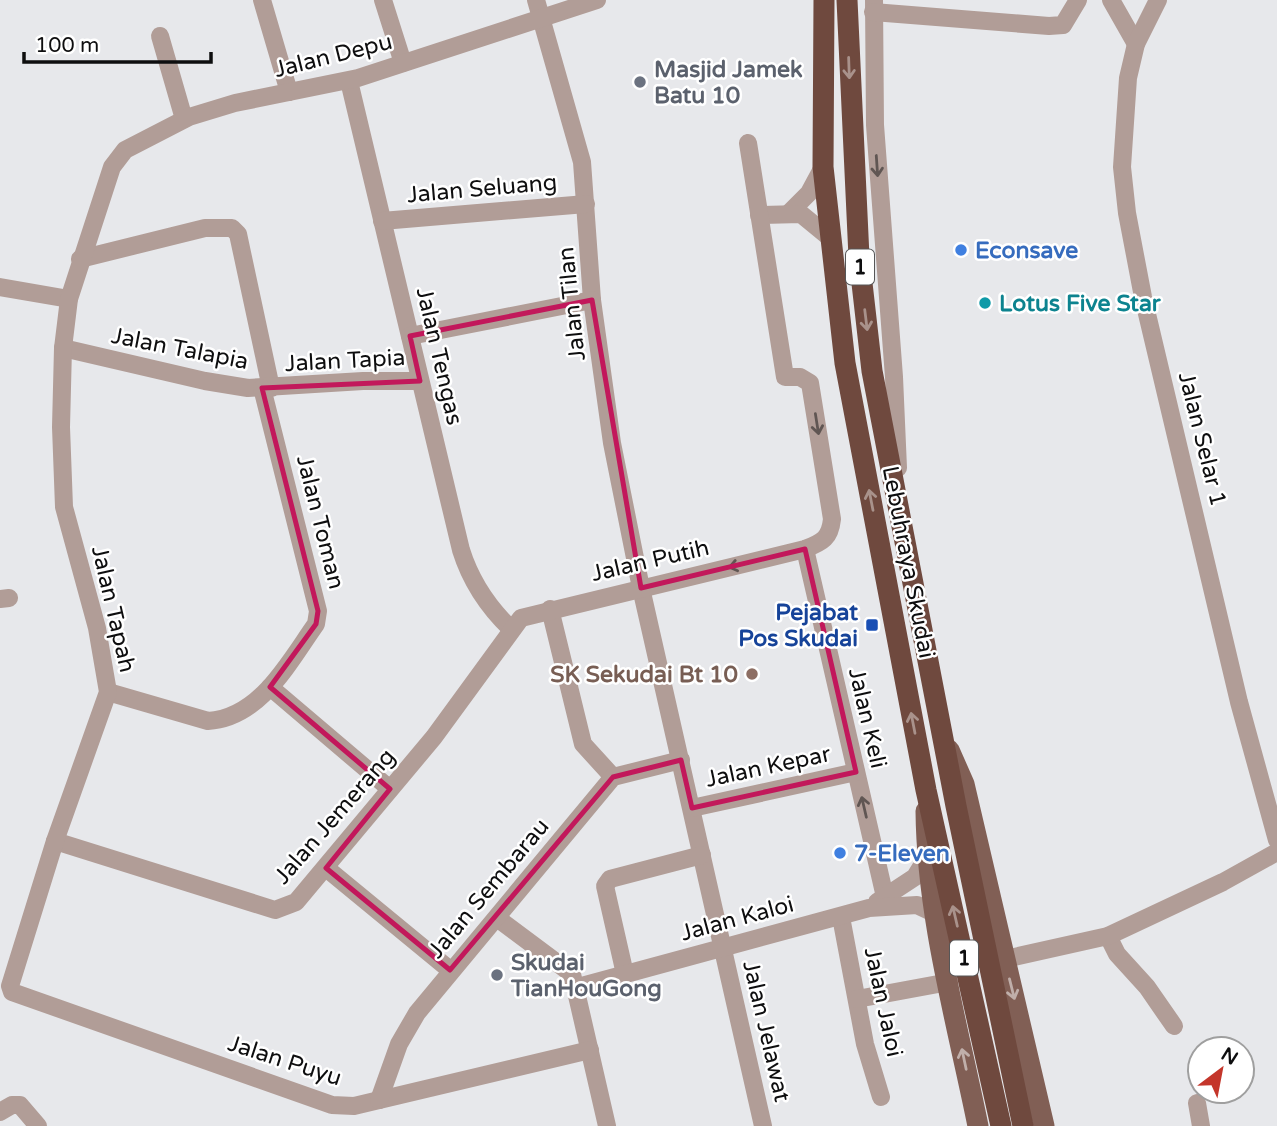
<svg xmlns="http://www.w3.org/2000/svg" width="1277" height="1126" font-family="'Varela Round',sans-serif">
<rect width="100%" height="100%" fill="#e7e8eb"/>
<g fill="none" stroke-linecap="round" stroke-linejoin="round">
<g stroke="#b19d97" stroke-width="18">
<path d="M262,0L289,92"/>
<path d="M383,0L403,63"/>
<path d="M536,0L582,162L592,300L612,443L641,588L763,1126"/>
<path d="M874,0L875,125L894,377L898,468"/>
<path d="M1111,0L1136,44"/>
<path d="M1158,0L1136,44L1128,78L1122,167L1127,213L1143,297L1239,702L1277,840"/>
<path d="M873,12L1049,26L1063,25L1078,0"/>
<path d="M160,36L184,119"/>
<path d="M349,81L461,550C471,582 487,606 511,629"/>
<path d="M789,213L809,193L823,167"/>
<path d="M759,215L801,214L829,237"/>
<path d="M382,221L586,204"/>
<path d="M80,259L205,228H232L238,234L271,388"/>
<path d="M0,287L69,299"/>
<path d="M410,336L592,300"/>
<path d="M63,348L205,381L248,388L363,381H420"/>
<path d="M805,549L885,897"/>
<path d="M0,599L9,598"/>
<path d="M550,609L583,744L613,777"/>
<path d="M270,687L390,789"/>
<path d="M108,692L208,721C260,718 289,662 316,624L318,611L262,388"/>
<path d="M692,808L856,772"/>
<path d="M55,841L275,910L296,902L434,737L521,618L805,549C823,542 830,538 832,519L810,383L800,377H785L748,143"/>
<path d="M326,868L450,970"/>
<path d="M877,902L915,877L926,859"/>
<path d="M841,917L865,1044L881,1097"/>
<path d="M497,918L572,974L607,1126"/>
<path d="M1108,936L1117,954L1147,987L1174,1026"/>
<path d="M1005,959L1108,936L1223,882L1277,852"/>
<path d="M625,974L605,886L610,879L702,855"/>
<path d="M578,987L869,908L917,905L934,913"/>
<path d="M857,999L949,982"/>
<path d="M590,1050L354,1106L332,1105L12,992L10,986L55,841L108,692L97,628L64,507L61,427L63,348L69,299L112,167L125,150L189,117L235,103L358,78L597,0"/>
<path d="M379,1100L399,1044L417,1013L613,777L681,760"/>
<path d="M1197,1103L1201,1126"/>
<path d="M0,1112L12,1105H20L38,1126"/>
</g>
<g stroke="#815f55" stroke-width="21">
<path d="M949,750L964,784L1044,1126"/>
<path d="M926,811C927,917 957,1022 978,1126"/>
</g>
<g stroke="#6f493e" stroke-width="21">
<path d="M824,0L823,167L845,363L926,790L1001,1126"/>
<path d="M847,0L859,257L872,371L956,806L1023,1126"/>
</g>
</g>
<defs><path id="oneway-shaft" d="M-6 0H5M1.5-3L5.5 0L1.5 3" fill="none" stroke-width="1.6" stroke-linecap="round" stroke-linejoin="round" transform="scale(1.75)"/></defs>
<g stroke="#a9928b">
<use href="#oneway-shaft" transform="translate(849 68) rotate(88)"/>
<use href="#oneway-shaft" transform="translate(866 320) rotate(83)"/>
<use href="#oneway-shaft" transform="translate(871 500) rotate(-101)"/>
<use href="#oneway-shaft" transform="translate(913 723) rotate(-101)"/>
<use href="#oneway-shaft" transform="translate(955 916) rotate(-103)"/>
</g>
<g stroke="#605653">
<use href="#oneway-shaft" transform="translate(877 166) rotate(86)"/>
<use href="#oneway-shaft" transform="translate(817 424) rotate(81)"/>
<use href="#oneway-shaft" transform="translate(739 565) rotate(167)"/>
<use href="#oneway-shaft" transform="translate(864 807) rotate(-103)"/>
</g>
<g stroke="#c0afaa">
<use href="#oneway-shaft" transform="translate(1012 989) rotate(76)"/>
<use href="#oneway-shaft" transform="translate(964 1059) rotate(-102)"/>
</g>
<path fill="none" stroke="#c2185b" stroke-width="5" stroke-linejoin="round" d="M592,300L641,588L805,549L856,772L692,808L681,760L613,777L450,970L326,868L390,789L270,687L316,624L318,611L262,388L420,381L410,336Z"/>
<g fill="#6b7280" stroke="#fff" stroke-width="2.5">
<circle cx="640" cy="82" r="7"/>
<circle cx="497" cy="975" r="7"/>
</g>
<g fill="#3f7fe0" stroke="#fff" stroke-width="2.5">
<circle cx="961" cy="250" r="7"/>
<circle cx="840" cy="853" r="7"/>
</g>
<circle fill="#0f9aa8" stroke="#fff" stroke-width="2.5" cx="985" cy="303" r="7"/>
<rect fill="#1a4fb4" stroke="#fff" stroke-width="2.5" x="865" y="618" width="14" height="14" rx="3.5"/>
<circle fill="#8d6e63" stroke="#fff" stroke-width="2.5" cx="752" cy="674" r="7"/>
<g text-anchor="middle" stroke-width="5" stroke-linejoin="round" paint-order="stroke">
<g fill="#fff" stroke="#565657" stroke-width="2">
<rect x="846" y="249.5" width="28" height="35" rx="5"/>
<rect x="950" y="940.5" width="28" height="35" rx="5"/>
</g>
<g font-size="21" font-weight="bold" fill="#0e0e0f">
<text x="860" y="274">1</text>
<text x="964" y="965">1</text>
</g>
<g font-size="23" fill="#0e0e0f" stroke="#fff">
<text transform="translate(333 55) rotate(-14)" y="8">Jalan Depu</text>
<text transform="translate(482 188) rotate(-5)" y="8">Jalan Seluang</text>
<text transform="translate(571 304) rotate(-96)" y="8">Jalan Tilan</text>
<text transform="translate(180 348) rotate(11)" y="8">Jalan Talapia</text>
<text transform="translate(440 356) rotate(77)" y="8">Jalan Tengas</text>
<text transform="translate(345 360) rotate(-3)" y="8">Jalan Tapia</text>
<text transform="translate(1203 439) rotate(76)" y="8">Jalan Selar 1</text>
<text transform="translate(321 522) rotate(76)" y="8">Jalan Toman</text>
<text transform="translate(650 560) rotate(-13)" y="8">Jalan Putih</text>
<text transform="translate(909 562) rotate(79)" y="8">Lebuhraya Skudai</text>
<text transform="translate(114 609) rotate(77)" y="8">Jalan Tapah</text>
<text transform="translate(868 718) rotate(77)" y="8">Jalan Keli</text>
<text transform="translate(768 766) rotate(-12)" y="8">Jalan Kepar</text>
<text transform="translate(334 816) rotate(-49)" y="8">Jalan Jemerang</text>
<text transform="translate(488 888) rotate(-50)" y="8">Jalan Sembarau</text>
<text transform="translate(737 918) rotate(-15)" y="8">Jalan Kaloi</text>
<text transform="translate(884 1002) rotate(78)" y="8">Jalan Jaloi</text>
<text transform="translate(767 1031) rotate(77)" y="8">Jalan Jelawat</text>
<text transform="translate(285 1060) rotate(18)" y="8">Jalan Puyu</text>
</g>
<g font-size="23" font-weight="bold" fill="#5b616d" stroke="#fff" text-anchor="start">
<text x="654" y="77">Masjid Jamek<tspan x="654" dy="26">Batu 10</tspan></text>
<text x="511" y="970">Skudai<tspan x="511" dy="26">TianHouGong</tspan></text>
</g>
<g font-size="23" font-weight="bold" fill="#366cbe" stroke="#fff" text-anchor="start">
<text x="975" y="258">Econsave</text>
<text x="854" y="861">7-Eleven</text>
</g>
<g font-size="23" font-weight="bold" fill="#0d838f" stroke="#fff" text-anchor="start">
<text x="999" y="311">Lotus Five Star</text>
</g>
<g font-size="23" font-weight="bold" fill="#164399" stroke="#fff" text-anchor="end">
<text x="858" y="620">Pejabat<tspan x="858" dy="26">Pos Skudai</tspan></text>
</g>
<g font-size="23" font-weight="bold" fill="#785e54" stroke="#fff" text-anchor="end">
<text x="738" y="682">SK Sekudai Bt 10</text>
</g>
</g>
<g transform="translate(1221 1070) rotate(32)"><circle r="33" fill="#ffffff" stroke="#9f9f9f" stroke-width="2"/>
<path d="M0-5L12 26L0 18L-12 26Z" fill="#c4362b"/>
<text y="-10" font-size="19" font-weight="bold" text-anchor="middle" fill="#0e0e0f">N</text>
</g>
<path d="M24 52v10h187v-10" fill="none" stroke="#0e0e0f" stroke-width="3.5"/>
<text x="35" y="52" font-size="21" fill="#0e0e0f" stroke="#ffffff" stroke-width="5" paint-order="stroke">100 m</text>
</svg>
